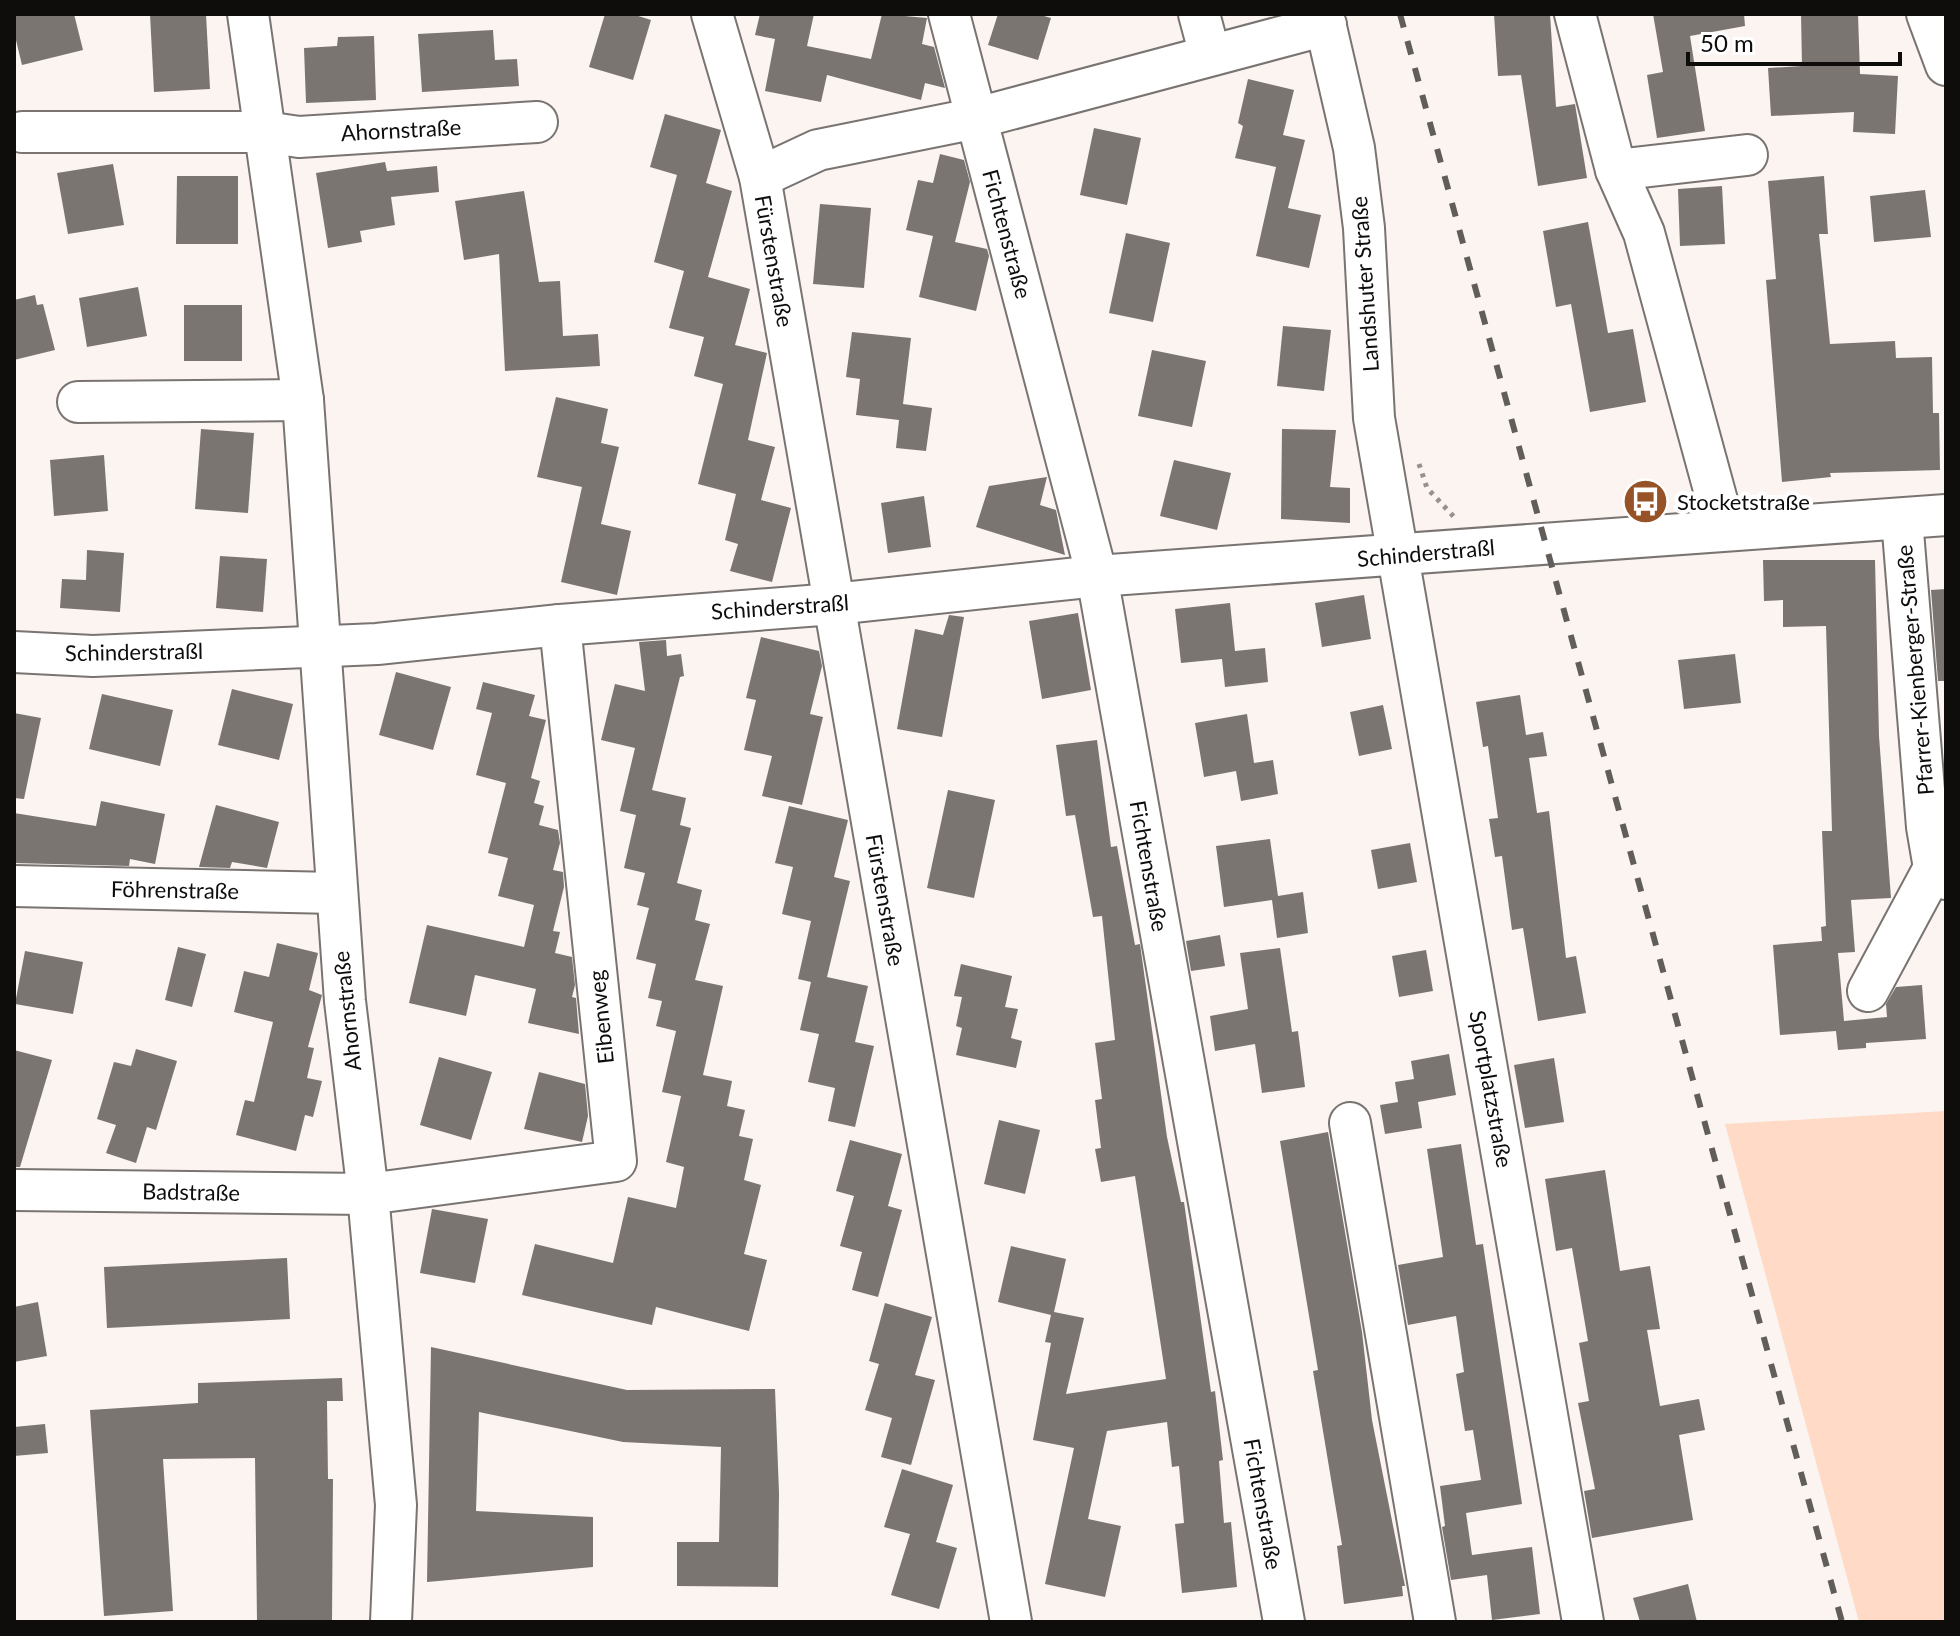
<svg xmlns="http://www.w3.org/2000/svg" width="1960" height="1636" font-family="Lato,sans-serif">
<rect width="100%" height="100%" fill="#fbf4f1"/>
<path fill="#ffdac6" d="M1946,1111V1622H1859L1725,1124Z"/>
<g fill="#7b7572">
<path d="M14,14H74L83,50L22,65L14,32Z"/>
<path d="M150,14H206L210,89L154,92Z"/>
<path d="M605,14H632L651,20L633,80L589,67Z"/>
<path d="M760,14H814L807,46L871,59L882,14L927,18L922,44L934,47L945,88L925,83L921,100L827,75L821,102L765,91L775,39L755,35Z"/>
<path d="M998,14H1037L1051,18L1038,60L988,45Z"/>
<path d="M1494,14H1550L1556,107L1575,104L1587,178L1538,186L1521,75L1498,76Z"/>
<path d="M1653,14H1744L1745,26L1690,36L1705,131L1657,138L1647,75L1663,72Z"/>
<path d="M1801,14H1858L1860,74L1898,76L1895,134L1853,132L1854,112L1771,116L1768,68L1802,66Z"/>
<path d="M493,30L495,60L517,59L519,86L422,92L418,34Z"/>
<path d="M374,36L376,100L306,103L304,48L337,46L338,37Z"/>
<path d="M1248,79L1294,90L1283,135L1305,140L1288,208L1321,215L1309,268L1256,256L1276,167L1235,158L1243,126L1238,123Z"/>
<path d="M665,114L721,130L706,183L732,191L708,277L750,289L735,345L767,353L748,440L775,447L761,500L791,508L772,582L730,571L738,544L725,540L736,494L698,484L723,384L694,376L704,337L669,328L684,271L654,262L677,175L650,167Z"/>
<path d="M1094,128L1141,138L1127,205L1080,195Z"/>
<path d="M940,154L964,160L970,182L955,242L987,249L989,256L976,311L919,297L933,236L906,230L918,180L933,183Z"/>
<path d="M385,162L387,171L437,166L439,192L391,197L395,225L360,231L362,242L328,248L316,173Z"/>
<path d="M113,164L124,225L68,234L57,173Z"/>
<path d="M177,176H238V244H176Z"/>
<path d="M1824,176L1828,234H1819L1830,344L1895,341L1896,358L1932,357L1933,413H1939L1940,470L1830,473L1831,477L1782,482L1766,280L1776,279L1768,181Z"/>
<path d="M1722,186L1725,244L1680,246L1678,189Z"/>
<path d="M1925,190L1931,237L1874,242L1870,196Z"/>
<path d="M524,191L539,282L560,281L563,336L598,334L600,366L505,371L499,254L464,260L455,201Z"/>
<path d="M820,204L871,208L864,288L813,284Z"/>
<path d="M1588,222L1608,333L1633,329L1646,402L1590,412L1571,304L1556,307L1543,231Z"/>
<path d="M1126,233L1170,243L1153,322L1109,313Z"/>
<path d="M138,287L147,336L87,347L79,298Z"/>
<path d="M35,295L37,305L43,304L55,350L14,360V300Z"/>
<rect x="184" y="305" width="58" height="56"/>
<path d="M1283,326L1331,330L1324,391L1277,386Z"/>
<path d="M852,332L911,338L903,404L932,408L926,451L896,448L899,420L856,415L860,379L846,377Z"/>
<path d="M1152,350L1206,361L1192,427L1138,416Z"/>
<path d="M556,397L608,409L601,443L619,447L601,524L631,531L617,595L561,582L582,487L537,477Z"/>
<path d="M201,429L254,433L248,513L195,509Z"/>
<path d="M1282,429L1336,430L1330,487L1350,488V523L1281,519Z"/>
<path d="M104,455L108,511L54,516L50,460Z"/>
<path d="M1174,460L1231,473L1217,530L1160,516Z"/>
<path d="M1047,477L1040,505L1056,510L1065,555L976,527L989,486Z"/>
<path d="M924,496L931,547L888,553L881,503Z"/>
<path d="M87,550L124,553L120,612L60,608L62,579L86,580Z"/>
<path d="M220,556L267,559L263,612L216,608Z"/>
<path d="M1763,560H1875L1879,736L1891,898L1851,900L1855,952L1838,953L1844,1021L1887,1017L1886,1004L1896,987L1922,985L1926,1039L1866,1043V1048L1838,1050L1836,1031L1780,1035L1773,945L1822,941L1821,927L1826,926L1822,831H1832L1826,626L1783,627V600L1764,601Z"/>
<path d="M1946,589V681H1938L1931,590Z"/>
<path d="M1364,595L1371,639L1322,647L1315,603Z"/>
<path d="M1230,603L1235,651L1265,648L1268,682L1225,687L1222,659L1181,663L1175,609Z"/>
<path d="M1078,613L1091,690L1042,699L1029,621Z"/>
<path d="M949,615L964,617L942,737L897,729L915,629L943,635Z"/>
<path d="M761,637L819,651L822,666L810,714L823,717L802,805L762,796L772,756L744,750L756,700L746,698Z"/>
<path d="M666,640L667,656L681,654L684,676L680,677L652,790L686,798L680,825L691,828L677,883L702,890L695,920L710,924L695,980L723,986L703,1075L732,1081L727,1106L745,1110L739,1136L753,1139L744,1180L761,1185L744,1254L767,1260L749,1331L656,1307L652,1325L522,1295L535,1244L613,1263L628,1197L676,1208L684,1167L666,1162L681,1096L662,1092L676,1031L656,1026L662,1001L648,998L656,964L636,959L649,908L637,905L645,873L624,868L636,815L620,811L635,748L601,740L615,684L645,691L639,642Z"/>
<path d="M1735,654L1741,703L1684,709L1678,660Z"/>
<path d="M396,672L451,687L433,750L379,735Z"/>
<path d="M483,682L535,695L529,716L546,720L531,778L540,781L534,803L544,806L539,825L558,830L560,843L553,870L563,872L564,887L553,931L560,932L555,953L572,957L575,985L572,997L576,998L579,1034L528,1023L536,989L475,975L466,1016L409,1003L427,925L524,947L534,905L498,896L508,858L488,853L506,783L476,775L492,713L476,709Z"/>
<path d="M232,689L293,704L279,760L218,745Z"/>
<path d="M102,694L173,710L160,766L89,749Z"/>
<path d="M1520,695L1526,735L1543,732L1547,756L1529,758L1537,813L1549,811L1566,958L1576,956L1586,1013L1538,1021L1523,928L1512,930L1502,856L1495,857L1489,819L1498,818L1488,746L1483,747L1476,702Z"/>
<path d="M1383,705L1392,749L1359,756L1350,712Z"/>
<path d="M14,713L41,718L24,799L14,798Z"/>
<path d="M1247,714L1254,763L1273,760L1278,794L1241,801L1236,771L1204,777L1195,723Z"/>
<path d="M1097,740L1111,847L1117,846L1135,945L1140,944L1167,1137L1181,1202H1184L1211,1392L1215,1391L1223,1460L1219,1461L1224,1523L1231,1522L1237,1587L1182,1593L1175,1524L1184,1523L1179,1466L1172,1467L1167,1422L1107,1431L1088,1519L1121,1526L1105,1597L1045,1584L1074,1448L1033,1440L1051,1343L1045,1342L1051,1315L998,1302L1011,1246L1066,1259L1054,1312L1084,1318L1066,1394L1166,1379L1135,1176L1101,1182L1095,1149L1101,1148L1095,1100L1102,1099L1095,1043L1115,1040L1102,916L1093,917L1075,815L1066,816L1056,745Z"/>
<path d="M948,790L995,800L974,898L927,888Z"/>
<path d="M101,801L165,814L155,864L130,859L129,866L14,863V813L96,826Z"/>
<path d="M216,805L279,822L267,868L232,862L230,868L199,867Z"/>
<path d="M789,806L848,820L834,877L850,881L827,977L868,986L855,1042L874,1046L855,1127L828,1121L835,1088L808,1082L819,1034L800,1030L811,982L798,979L811,921L782,914L793,867L775,863Z"/>
<path d="M1270,839L1278,896L1303,892L1308,933L1277,938L1272,900L1224,907L1216,846Z"/>
<path d="M1410,843L1417,882L1378,889L1371,850Z"/>
<path d="M1220,935L1225,966L1191,971L1186,941Z"/>
<path d="M277,943L318,953L309,990L322,995L308,1047L314,1048L307,1078L322,1081L313,1117L305,1115L296,1151L236,1135L245,1100L254,1102L273,1022L234,1012L244,971L269,977Z"/>
<path d="M178,947L206,954L192,1007L165,1000Z"/>
<path d="M1280,948L1292,1032L1298,1031L1305,1087L1262,1093L1255,1044L1215,1051L1210,1016L1248,1009L1240,953Z"/>
<path d="M1426,950L1433,991L1399,997L1392,956Z"/>
<path d="M25,951L83,962L73,1014L15,1004Z"/>
<path d="M961,964L1012,976L1005,1007L1018,1009L1011,1038L1022,1041L1016,1068L956,1055L962,1028L956,1026L962,997L954,996Z"/>
<path d="M136,1049L177,1061L156,1130L147,1127L136,1163L106,1153L116,1125L97,1119L114,1062L131,1066Z"/>
<path d="M14,1050L52,1060L20,1167H14Z"/>
<path d="M1449,1054L1456,1095L1418,1102L1422,1128L1385,1134L1380,1105L1398,1102L1395,1082L1414,1079L1411,1061Z"/>
<path d="M439,1057L492,1072L471,1140L420,1125Z"/>
<path d="M1554,1058L1564,1122L1525,1128L1514,1065Z"/>
<path d="M539,1072L585,1084L588,1116L582,1142L524,1129Z"/>
<path d="M999,1120L1040,1130L1025,1194L984,1184Z"/>
<path d="M1328,1132L1362,1332L1372,1420L1405,1586H1402L1403,1596L1344,1604L1337,1546L1342,1545L1313,1371L1318,1370L1280,1141Z"/>
<path d="M850,1140L902,1154L888,1206L902,1210L878,1297L852,1290L862,1252L840,1246L854,1196L836,1191Z"/>
<path d="M1461,1144L1476,1245L1483,1244L1522,1504L1466,1513L1472,1555L1532,1547L1540,1614L1492,1620L1487,1575L1451,1580L1442,1527L1445,1526L1440,1486L1481,1480L1473,1430L1465,1431L1456,1374L1464,1372L1456,1316L1408,1325L1398,1265L1443,1257L1427,1149Z"/>
<path d="M1605,1170L1620,1271L1650,1266L1660,1329L1647,1330L1660,1406L1699,1399L1705,1430L1679,1435L1693,1520L1592,1538L1584,1491L1595,1489L1578,1403L1589,1401L1579,1343L1588,1341L1572,1248L1556,1251L1545,1179Z"/>
<path d="M432,1209L488,1219L475,1283L420,1273Z"/>
<path d="M287,1258L290,1319L107,1328L104,1267Z"/>
<path d="M38,1302L47,1356L14,1362V1307Z"/>
<path d="M885,1303L932,1317L915,1375L935,1380L911,1465L881,1457L892,1418L865,1410L879,1364L869,1361Z"/>
<path d="M431,1347L627,1390L775,1389L779,1493L778,1587L677,1586V1542H719L721,1447L623,1442L479,1412L476,1511L593,1517V1567L427,1582Z"/>
<path d="M342,1378L343,1401H327L328,1479H333L332,1622H257L255,1458L163,1459L173,1611L104,1616L90,1410L198,1403V1383Z"/>
<path d="M45,1424L48,1453L14,1456V1427Z"/>
<path d="M902,1469L953,1485L936,1542L957,1548L939,1609L891,1595L910,1534L884,1527Z"/>
<path d="M1688,1584L1697,1622H1640L1633,1598Z"/>
</g>
<g fill="none" stroke-linecap="round" stroke-linejoin="round">
<defs>
<g id="minor">
<path d="M248,14L303,400L345,1001L368,1194L396,1505L391,1622"/>
<path d="M712,14L760,177L1011,1622"/>
<path d="M949,14L1097,576L1284,1622"/>
<path d="M1199,14L1210,55"/>
<path d="M1323,14L1354,148L1364,228L1374,418L1583,1622"/>
<path d="M1575,14L1616,170L1644,233L1725,530"/>
<path d="M1927,14L1946,65"/>
<path d="M22,132H265L299,137L537,122"/>
<path d="M1616,170L1747,155"/>
<path d="M760,177L818,150L977,118L1326,25"/>
<path d="M78,402L303,400"/>
<path d="M1902,519L1927,827L1934,868L1946,879"/>
<path d="M14,652L93,656L377,644L560,625L834,604L1097,576L1946,515"/>
<path d="M14,886L336,893"/>
<path d="M1868,991L1934,868"/>
<path d="M1350,1123L1435,1622"/>
<path d="M14,1190L368,1194L616,1161L560,625"/>
</g>
</defs>
<use href="#minor" stroke="#797471" stroke-width="44"/>
<path stroke="#96918f" stroke-width="5" stroke-dasharray="4 6" stroke-linecap="butt" d="M1419,464L1427,488L1455,518"/>
<use href="#minor" stroke="#fff" stroke-width="40"/>
<path stroke="#605d5b" stroke-width="6" stroke-dasharray="14 14" stroke-linecap="butt" d="M1400,14L1842,1622"/>
</g>
<defs>
<symbol id="bus-disc" viewBox="-11 -11 22 22"><circle r="9.5" fill="#975227" stroke="#fff"/><path d="M-5-6H5V4H4V6H2V4H-2V6H-4V4H-5ZM-3.5-4V0h7V-4ZM-3.5 1.2v1.5H-2V1.2ZM2 1.2v1.5H3.5V1.2Z" fill="#fff"/></symbol>
</defs>
<g fill-rule="evenodd">
<use href="#bus-disc" x="1620" y="476" width="51" height="51"/>
</g>
<g text-anchor="middle" stroke-width="8" stroke-linejoin="round" paint-order="stroke">
<g font-size="22" fill="#0f0d0c" stroke="#fff">
<text transform="translate(401 130) rotate(-3)" y="8">Ahornstraße</text>
<text transform="translate(1007 234) rotate(75)" y="8">Fichtenstraße</text>
<text transform="translate(774 261) rotate(80)" y="8">Fürstenstraße</text>
<text transform="translate(1365 284) rotate(-94)" y="8">Landshuter Straße</text>
<text transform="translate(1426 553) rotate(-5)" y="8">Schinderstraßl</text>
<text transform="translate(780 607) rotate(-4)" y="8">Schinderstraßl</text>
<text transform="translate(134 652) rotate(-1)" y="8">Schinderstraßl</text>
<text transform="translate(1915 670) rotate(-95)" y="8">Pfarrer-Kienberger-Straße</text>
<text transform="translate(1149 866) rotate(80)" y="8">Fichtenstraße</text>
<text transform="translate(175 890) rotate(1)" y="8">Föhrenstraße</text>
<text transform="translate(885 900) rotate(80)" y="8">Fürstenstraße</text>
<text transform="translate(347 1011) rotate(-96)" y="8">Ahornstraße</text>
<text transform="translate(601 1017) rotate(-96)" y="8">Eibenweg</text>
<text transform="translate(1491 1089) rotate(80)" y="8">Sportplatzstraße</text>
<text transform="translate(191 1192) rotate(1)" y="8">Badstraße</text>
<text transform="translate(1263 1504) rotate(80)" y="8">Fichtenstraße</text>
</g>
<g font-size="22" fill="#0f0d0c" stroke="#fff" text-anchor="start">
<text x="1677" y="510">Stocketstraße</text>
</g>
</g>
<rect width="1960" height="1636" fill="none" stroke="#0f0d0c" stroke-width="32"/>
<path d="M1688 52v12h212v-12" fill="none" stroke="#0f0d0c" stroke-width="4"/>
<text x="1700" y="52" font-size="24" fill="#0f0d0c" stroke="#ffffff" stroke-width="6" paint-order="stroke">50 m</text>
</svg>
